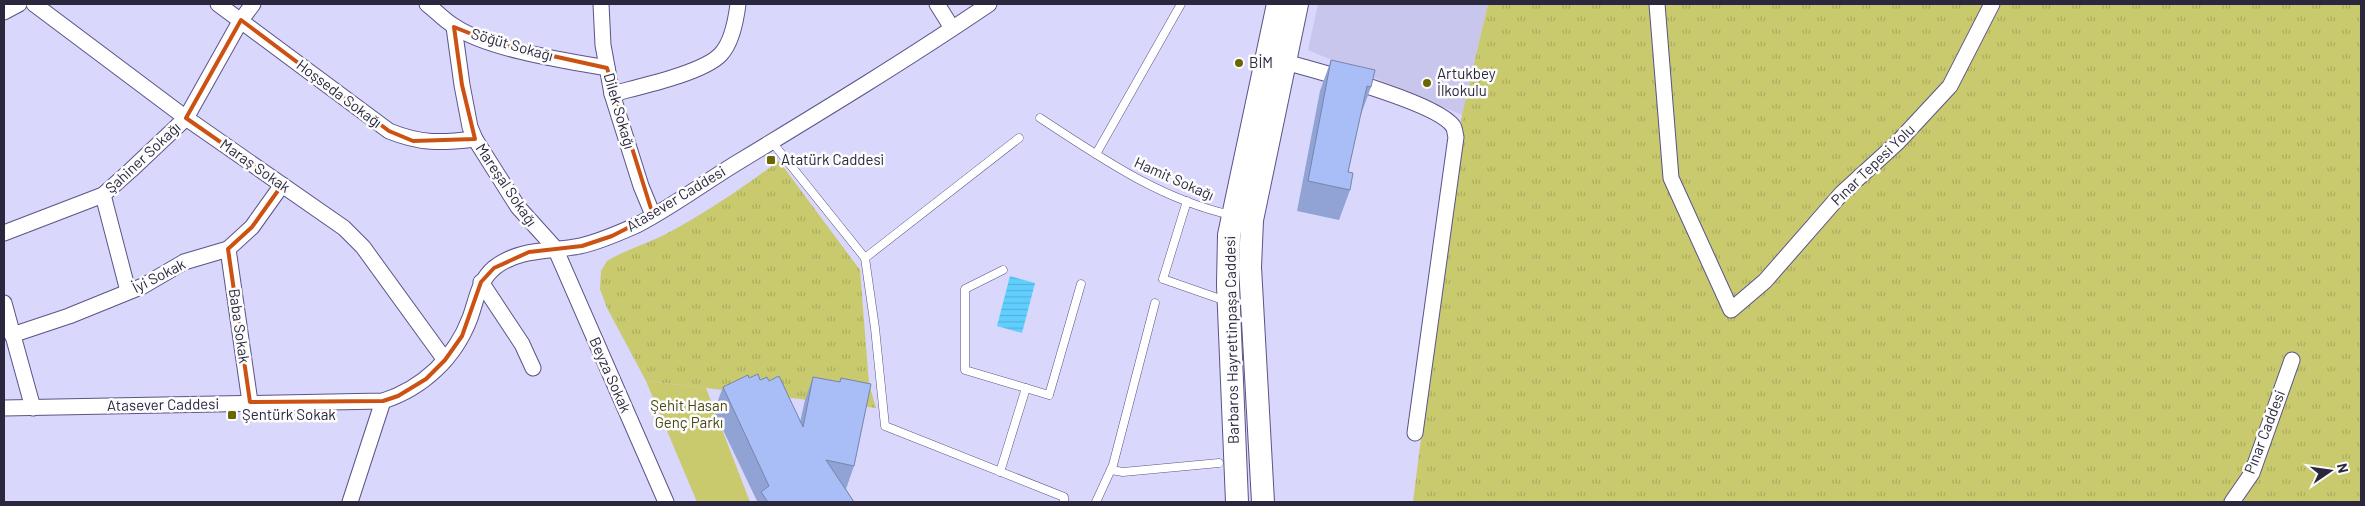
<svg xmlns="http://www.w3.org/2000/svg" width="2365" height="506" font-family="Barlow,sans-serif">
<defs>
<pattern id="grass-tufts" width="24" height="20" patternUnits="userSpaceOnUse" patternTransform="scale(1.25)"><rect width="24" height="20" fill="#c9c96d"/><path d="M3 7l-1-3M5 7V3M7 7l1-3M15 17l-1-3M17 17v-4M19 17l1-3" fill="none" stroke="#adad60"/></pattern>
<pattern id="water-rules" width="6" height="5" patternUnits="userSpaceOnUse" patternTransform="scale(1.25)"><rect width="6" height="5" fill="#60cffe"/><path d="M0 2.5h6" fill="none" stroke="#54b2db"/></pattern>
</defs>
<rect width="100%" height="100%" fill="#d9d7fb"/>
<path fill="#c9c6ee" d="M1318,4H1488L1462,115L1308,50Z"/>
<g fill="url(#grass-tufts)">
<path d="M1488,4H2361V502H1413L1462,115Z"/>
<path d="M779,161L860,270L869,384L876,408L646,381L607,308L600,289L601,271L607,261C625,250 647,244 666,234C706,213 742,188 779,161Z"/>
</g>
<path fill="#c9c96d" d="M646,381L706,388L750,502H697Z"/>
<path fill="url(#water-rules)" d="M1010,276L1035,283L1022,333L997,326Z"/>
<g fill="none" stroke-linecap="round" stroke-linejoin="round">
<defs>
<g id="lane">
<path d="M1040,118C1100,157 1159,199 1231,215"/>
<path d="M772,142L865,258L875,328L885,426L1064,497V502"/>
<path d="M1096,154L1181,4"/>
<path d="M1187,201L1163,279L1226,301"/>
<path d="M865,258L1019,138"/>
<path d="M1003,270L965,289V370L1049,395L1081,284"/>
<path d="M1111,470L1123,472L1219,463"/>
<path d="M1000,472L1026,388"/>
<path d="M1096,502L1113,465L1155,303"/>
</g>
<g id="street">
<path d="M34,4L186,118L344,228L363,247L445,360"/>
<path d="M218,4L389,131C421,144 441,143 475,139"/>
<path d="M427,4C436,11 444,20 454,26C487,49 566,61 607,68"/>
<path d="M601,4L603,45L612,94L641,186L653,215"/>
<path d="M937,4L952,28"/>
<path d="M1657,4L1671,178L1731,310L1765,281L1842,193L1898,142L1950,86L1992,4"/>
<path d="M4,12L19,4"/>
<path d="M454,27L462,85L470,127L475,139L518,207L555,248L666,502"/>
<path d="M1285,62C1317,71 1436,102 1453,126C1455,129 1455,134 1456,137L1415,433"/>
<path d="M612,94C638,87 704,73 721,54C732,42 736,20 738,4"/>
<path d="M103,195L128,291"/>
<path d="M4,233L103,195L131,170L186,118L241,20L253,4"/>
<path d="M228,249L250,402"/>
<path d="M481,282L522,344L533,368"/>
<path d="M4,303L33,408"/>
<path d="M12,335L69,316L143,286L184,262L228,249L252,227L282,185"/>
<path d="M4,408L383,401C423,388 455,358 470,318C477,299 478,282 494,268C519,248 550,252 580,246C599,242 619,233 637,225C672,207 705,182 740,161C824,110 908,59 989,4"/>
<path d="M350,502L383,401"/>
<path d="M2232,502L2252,473L2292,360"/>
</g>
<g id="secondary">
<path d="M1237,502L1228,285L1229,235L1278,4"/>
<path d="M1263,502L1250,267L1252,220L1297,4"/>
</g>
</defs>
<use href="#lane" stroke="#5a5487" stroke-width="9"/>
<use href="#street" stroke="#5a5487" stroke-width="17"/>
<use href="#secondary" stroke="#5a5487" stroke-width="24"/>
<use href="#lane" stroke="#fff" stroke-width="8"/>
<use href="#street" stroke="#fff" stroke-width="15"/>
<use href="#secondary" stroke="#fff" stroke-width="22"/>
</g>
<g fill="#91a3d4">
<path d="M1331,60L1371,87L1360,117L1348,172L1350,190L1339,220L1297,211L1320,91Z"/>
<path d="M813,377L839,382L841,378L854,466L846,489L854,502H757V501L714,411L723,387L749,378L769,381L800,422L805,400Z"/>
</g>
<g fill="#a9bef6" stroke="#7685ac">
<path d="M1331,60L1375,70L1371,87L1367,86L1348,172L1353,173L1350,190L1308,181Z"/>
<path d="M758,374L760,380L767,377L769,381L779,376L803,427L813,377L840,382L841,378L871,384L854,466L826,460L854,502H768L761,492L769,486L723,387L748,375L749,378Z"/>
</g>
<path fill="none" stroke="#cc5214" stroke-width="4" stroke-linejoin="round" d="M241,20L389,131L413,141L475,139L462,85L454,27L494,43L607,68L653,215L612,236L582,246L529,252L494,268L481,282L462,336L445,360L426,379L398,396L383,401L250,402L228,249L252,227L282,185L186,118Z"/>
<g fill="#696700" stroke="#fcfcfc" stroke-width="2">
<circle cx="1239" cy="63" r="5"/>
<circle cx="1427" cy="83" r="5"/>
<rect x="766" y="155" width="10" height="10" rx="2.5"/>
<rect x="227" y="410" width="10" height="10" rx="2.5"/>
</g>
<g text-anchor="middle" stroke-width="5" stroke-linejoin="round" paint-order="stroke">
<g font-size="15" fill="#2a273e" stroke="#fcfcfc">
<text transform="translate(512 45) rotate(16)" y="5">Söğüt Sokağı</text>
<text transform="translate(339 94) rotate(37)" y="5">Hoşseda Sokağı</text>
<text transform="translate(619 111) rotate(74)" y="5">Dilek Sokağı</text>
<text transform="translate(143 158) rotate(-43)" y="5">Şahiner Sokağı</text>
<text transform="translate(1873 165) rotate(-44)" y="5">Pınar Tepesi Yolu</text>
<text transform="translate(255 166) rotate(35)" y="5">Maraş Sokak</text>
<text transform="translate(1174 179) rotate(24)" y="5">Hamit Sokağı</text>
<text transform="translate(506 185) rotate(56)" y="5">Mareşal Sokağı</text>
<text transform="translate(676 199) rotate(-31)" y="5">Atasever Caddesi</text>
<text transform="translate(159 276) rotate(-27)" y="5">İyi Sokak</text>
<text transform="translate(239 326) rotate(82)" y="5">Baba Sokak</text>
<text transform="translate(1232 340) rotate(-91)" y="5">Barbaros Hayrettinpaşa Caddesi</text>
<text transform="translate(610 375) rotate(66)" y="5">Beyza Sokak</text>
<text transform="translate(163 405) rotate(-1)" y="5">Atasever Caddesi</text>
<text transform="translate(2265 432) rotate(-69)" y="5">Pınar Caddesi</text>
</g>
<g font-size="15" fill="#2a273e" stroke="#fcfcfc" text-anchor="start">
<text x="1249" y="68">BİM</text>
<text x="1437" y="79">Artukbey<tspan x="1437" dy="17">İlkokulu</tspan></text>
<text x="781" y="165">Atatürk Caddesi̇</text>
<text x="242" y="420">Şentürk Sokak</text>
</g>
<g font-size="15" fill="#4a4914" stroke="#fcfcfc">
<text x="689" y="411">Şehit Hasan<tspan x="689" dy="17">Genç Parkı</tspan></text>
</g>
</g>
<rect width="2365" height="506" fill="none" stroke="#2a273e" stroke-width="10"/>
<g transform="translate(2330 471) rotate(77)" stroke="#fcfcfc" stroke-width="4" paint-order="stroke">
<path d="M0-4L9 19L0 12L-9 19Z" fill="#2a273e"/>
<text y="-8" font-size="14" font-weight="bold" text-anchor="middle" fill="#2a273e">N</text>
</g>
</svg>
